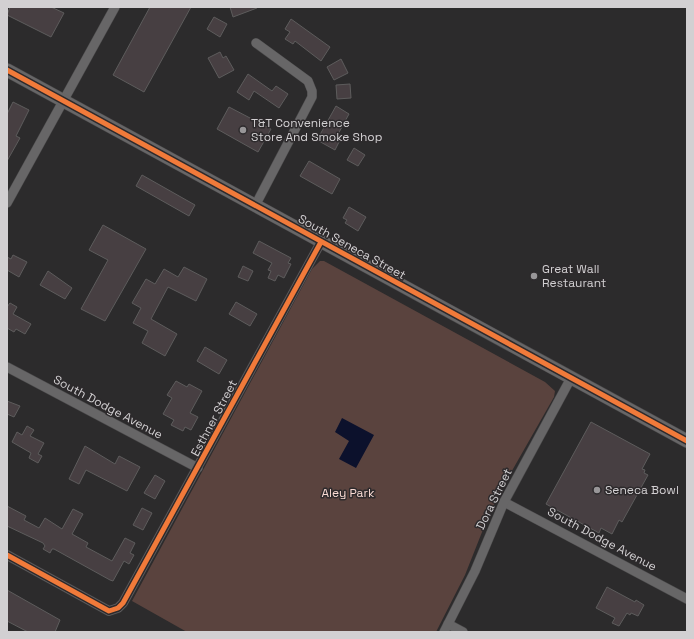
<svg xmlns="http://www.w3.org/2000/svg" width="694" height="639" font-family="'Space Grotesk',sans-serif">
<rect width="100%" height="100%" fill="#2c2b2c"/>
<path fill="#5a433e" d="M320,261H324L545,382L555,391L554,397L501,490L488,517L465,575L436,632H187L132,601L312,269Z"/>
<path fill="#0c112c" d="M342,418L374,435L356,468L339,459L349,441L335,432Z"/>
<g fill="#473f42" stroke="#5d5c5c">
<path d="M10,7H51L64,13L51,37L7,15Z"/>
<path d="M150,7H191L144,92L113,75Z"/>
<path d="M230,7H257V8L233,17Z"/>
<path d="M214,17L227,24L220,37L207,29Z"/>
<path d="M291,19L330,47L321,61L295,41L293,44L285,39L290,32L285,29Z"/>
<path d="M220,52L223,58L226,56L234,70L219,78L208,58Z"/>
<path d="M341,59L348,73L334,80L327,67Z"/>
<path d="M248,74L272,91L276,86L288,94L279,108L254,91L249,100L237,92Z"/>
<path d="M350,84L351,98L337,99L336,85Z"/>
<path d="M13,102L29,110L16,136L20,138L7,161V114Z"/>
<path d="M336,106L349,114L337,136L341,138L335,150L317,140Z"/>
<path d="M229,107L271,129L258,152L217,129Z"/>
<path d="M354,148L365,155L358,166L347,160Z"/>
<path d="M309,161L340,179L332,194L300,176Z"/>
<path d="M142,175L195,205L189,216L136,186Z"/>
<path d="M349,207L366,217L358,231L345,223L347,220L343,218Z"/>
<path d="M103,225L146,249L105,321L81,309L108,260L89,250Z"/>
<path d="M259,241L291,258L288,263L291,264L284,278L278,275L275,281L268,278L271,271L268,270L272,263L253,253Z"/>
<path d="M13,255L27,262L19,277L7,270V257L11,259Z"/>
<path d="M243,266L253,271L248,281L238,277Z"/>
<path d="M184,267L207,279L196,301L168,287L151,319L177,334L165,356L142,343L148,331L133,323L141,308L132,303L146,279L155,284L164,269L178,277Z"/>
<path d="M48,271L72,288L65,299L40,285Z"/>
<path d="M236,302L257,314L250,326L229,314Z"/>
<path d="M10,303L17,307L13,314L31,324L25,334L16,329L14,332L7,328V307Z"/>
<path d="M205,347L227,360L219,374L197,361Z"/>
<path d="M176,381L187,387L189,384L202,391L190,413L198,417L191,430L185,427L183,431L171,425L174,420L163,414L172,398L167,395Z"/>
<path d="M7,401L20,406L14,417L7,414Z"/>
<path d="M591,422L650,454L642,469L645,470L644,473L648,475L622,522L619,520L612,534L601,528L599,533L546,504Z"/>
<path d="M27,426L34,430L30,436L44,443L38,454L42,456L38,463L29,458L31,453L12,442L17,432L22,435Z"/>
<path d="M85,446L115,464L119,456L140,467L127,491L86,470L79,484L69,479Z"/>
<path d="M155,475L165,481L155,499L144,493Z"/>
<path d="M7,506L26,516L24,520L39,528L45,518L62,529L73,509L83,514L72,534L88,543L86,547L112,561L125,538L135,543L130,553L134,555L129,564L124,561L113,581L110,580L54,549H52L50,553L43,549L45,546L43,543L7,526Z"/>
<path d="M142,508L152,513L143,530L133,525Z"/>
<path d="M607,587L635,602L636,600L644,605L638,616L631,613L630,615L627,613L619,626L612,623L615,618L596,608Z"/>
<path d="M7,590L60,620L55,632H28L7,621Z"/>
</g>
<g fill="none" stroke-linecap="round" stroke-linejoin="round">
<defs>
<g id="street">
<path d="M7,203L115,7"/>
<path d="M255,206L312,97V91L308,81L256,43"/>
<path d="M7,367L198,468"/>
<path d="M504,502L687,599"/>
<path d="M7,555L109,611L118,608L123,603L321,242"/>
<path d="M448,624L463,632"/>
<path d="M444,632L475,571L504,502L571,378"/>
</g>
<path id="secondary" d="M7,70L687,441"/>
</defs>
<use href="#street" stroke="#4a494a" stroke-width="10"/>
<use href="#secondary" stroke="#4a494a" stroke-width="14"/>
<use href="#street" stroke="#676667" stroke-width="9"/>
<use href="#secondary" stroke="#676667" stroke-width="13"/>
<defs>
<g id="cycleway">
<path d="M7,70L687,441"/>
<path d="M7,555L109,611L118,608L123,603L321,242"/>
</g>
</defs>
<use href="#cycleway" stroke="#2d2a2c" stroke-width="8"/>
<use href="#cycleway" stroke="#f17a3a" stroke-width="5"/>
</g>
<g fill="#989698" stroke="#2d2a2c" stroke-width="1.5">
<circle cx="243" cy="130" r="4"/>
<circle cx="534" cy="276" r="4"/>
<circle cx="597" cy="490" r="4"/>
</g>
<g text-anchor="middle" stroke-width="3" stroke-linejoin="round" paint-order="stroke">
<g font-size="12" fill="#d2d0d2" stroke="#2d2a2c" text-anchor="start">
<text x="251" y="127">T&amp;T Convenience<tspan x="251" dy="14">Store And Smoke Shop</tspan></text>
<text x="542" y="273">Great Wall<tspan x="542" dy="14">Restaurant</tspan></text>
<text x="605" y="494">Seneca Bowl</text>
</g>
<g font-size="12" fill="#d2d0d2" stroke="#2d2a2c">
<text transform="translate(352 247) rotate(29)" y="4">South Seneca Street</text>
<text transform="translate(108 407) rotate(28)" y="4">South Dodge Avenue</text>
<text transform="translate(214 418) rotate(-62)" y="4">Esthner Street</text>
<text transform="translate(494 499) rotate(-64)" y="4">Dora Street</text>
<text transform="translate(602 539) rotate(28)" y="4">South Dodge Avenue</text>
</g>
<g font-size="12" fill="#f9dad3" stroke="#2d2a2c">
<text x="348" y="497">Aley Park</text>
</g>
</g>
<rect width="694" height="639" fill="none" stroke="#d2d0d2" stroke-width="16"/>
</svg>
